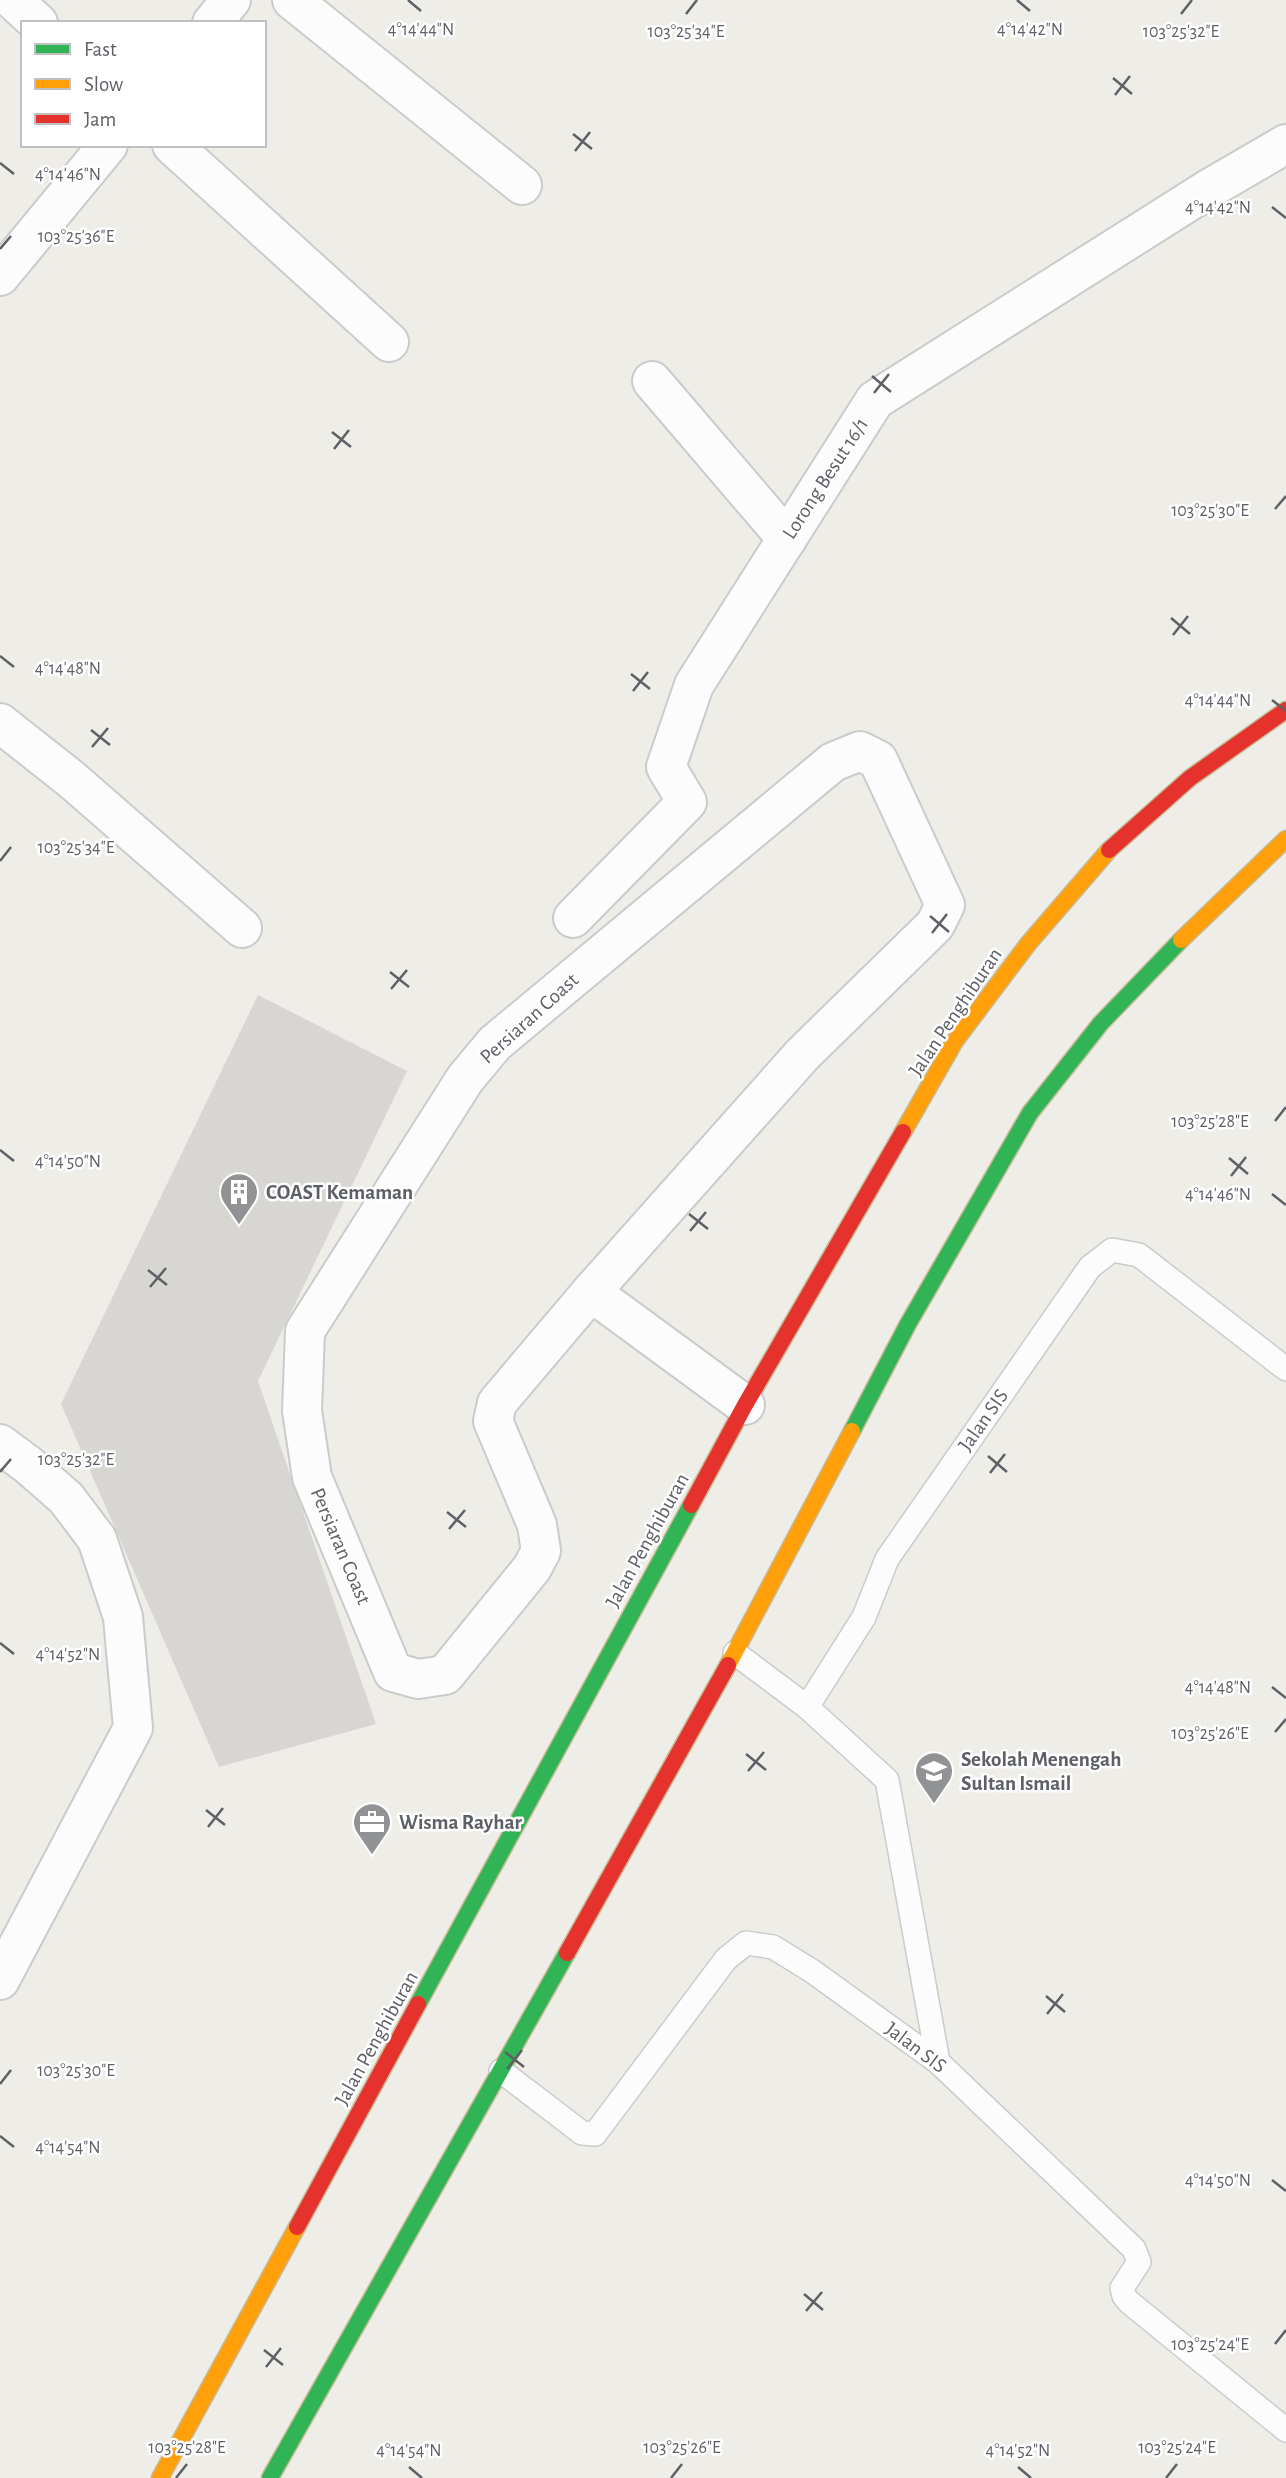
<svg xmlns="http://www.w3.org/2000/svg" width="1286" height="2478" font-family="'Alegreya Sans',sans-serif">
<rect width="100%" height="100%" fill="#eeede8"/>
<path fill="#d7d6d3" d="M258,995L407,1071L258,1381L376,1724L219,1767L61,1404Z"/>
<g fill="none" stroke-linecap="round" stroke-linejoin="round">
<defs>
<g id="lane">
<path d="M735,1653L807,1707L864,1617L887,1559L1090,1267L1112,1250L1139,1255L1286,1369"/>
<path d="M807,1707L887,1780L938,2062"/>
<path d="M501,2071L582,2133L595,2134L726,1959L746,1943L773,1947L812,1971L938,2062L1134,2249L1139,2262L1122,2288L1124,2296L1129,2302L1286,2430"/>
</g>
<g id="street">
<path d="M13,0L38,23"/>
<path d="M292,0L522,185"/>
<path d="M212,23L231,0"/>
<path d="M172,145L389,342"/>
<path d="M0,276L108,145"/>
<path d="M652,381L787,539"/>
<path d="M0,723L71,779L242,928"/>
<path d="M860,751L878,760L945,905L935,925L803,1054L591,1292L497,1403L493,1421L537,1525L541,1551L532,1568L445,1675L418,1679L393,1672L312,1477L302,1411L305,1331L465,1079L495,1043L833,762Z"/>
<path d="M573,918L687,802L666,767L694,685L875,400L1207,190L1286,144"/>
<path d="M591,1292L745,1405"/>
<path d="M0,1444L27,1464L66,1498L97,1539L123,1617L133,1728L0,1980"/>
</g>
<g id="fast">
<path d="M852,1431L908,1324L1030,1113L1101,1023L1181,940"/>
<path d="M418,2004L691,1505"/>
<path d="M270,2478L567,1953"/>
</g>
<g id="slow">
<path d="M1181,940L1286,839"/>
<path d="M903,1132L955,1041L1028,944L1109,850"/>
<path d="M728,1665L852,1431"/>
<path d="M160,2478L297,2227"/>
</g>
<g id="jam">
<path d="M1109,850L1190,778L1286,710"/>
<path d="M691,1505L745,1405L903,1132"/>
<path d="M567,1953L728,1665"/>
<path d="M297,2227L418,2004"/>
</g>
</defs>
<use href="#lane" stroke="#cacbca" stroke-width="26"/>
<use href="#street" stroke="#cacbca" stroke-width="42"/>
<use href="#fast" stroke="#c6ba94" stroke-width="19"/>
<use href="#slow" stroke="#c6ba94" stroke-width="19"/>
<use href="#jam" stroke="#c6ba94" stroke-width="19"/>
<use href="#lane" stroke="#fcfcfc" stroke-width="23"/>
<use href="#street" stroke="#fcfcfc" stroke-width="38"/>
<use href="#fast" stroke="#30b455" stroke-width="16"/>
<use href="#slow" stroke="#ff9f0a" stroke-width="16"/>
<use href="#jam" stroke="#e5322d" stroke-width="16"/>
</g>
<path fill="none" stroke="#5d6166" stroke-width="2.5" d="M408,0L421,11M1017,0L1030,11M686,14L697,0M1181,14L1192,0M1113,78L1132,94M1115,95L1130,76M573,134L592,149M575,151L590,132M0,163L14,174M1272,207L1286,218M0,249L11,236M872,376L891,392M874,393L889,374M332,432L351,447M334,449L349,430M1275,509L1286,496M1171,618L1190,634M1173,635L1188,616M0,656L14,667M631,674L650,689M633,691L648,672M1272,700L1286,711M91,730L110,745M92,747L108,728M0,861L11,847M930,916L949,932M932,933L947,914M390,972L409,987M391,989L407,970M1275,1121L1286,1107M0,1150L14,1161M1229,1158L1248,1174M1231,1176L1246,1157M1272,1194L1286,1205M689,1214L708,1229M690,1231L706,1212M148,1270L167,1285M150,1287L166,1268M988,1456L1007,1472M0,1472L11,1459M990,1473L1005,1454M447,1512L466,1527M449,1529L465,1510M0,1643L14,1654M1272,1687L1286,1698M1275,1732L1286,1719M746,1754L766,1770M748,1771L764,1752M206,1810L225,1825M208,1827L223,1808M1046,1996L1065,2012M1047,2014L1063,1994M505,2052L524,2067M507,2069L522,2050M0,2084L11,2070M0,2136L14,2147M1272,2180L1286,2191M804,2294L823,2310M806,2311L822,2292M1275,2344L1286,2330M264,2350L283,2365M266,2367L281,2348M409,2467L422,2478M1018,2467L1031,2478M176,2478L187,2464M671,2478L682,2464M1166,2478L1177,2464"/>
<defs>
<symbol id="building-pin" viewBox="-11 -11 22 30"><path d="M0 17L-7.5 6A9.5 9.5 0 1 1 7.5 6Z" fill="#909294" stroke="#fff"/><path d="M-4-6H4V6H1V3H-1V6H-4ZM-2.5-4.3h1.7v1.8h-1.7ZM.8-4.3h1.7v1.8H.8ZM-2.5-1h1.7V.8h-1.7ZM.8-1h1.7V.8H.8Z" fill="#fff"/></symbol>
<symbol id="school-pin" viewBox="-11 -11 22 30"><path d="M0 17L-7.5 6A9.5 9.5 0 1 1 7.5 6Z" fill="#909294" stroke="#fff"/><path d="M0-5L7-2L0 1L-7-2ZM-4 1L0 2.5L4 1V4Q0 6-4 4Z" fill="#fff"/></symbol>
<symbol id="office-pin" viewBox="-11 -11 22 30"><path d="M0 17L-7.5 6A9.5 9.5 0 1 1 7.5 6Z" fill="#909294" stroke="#fff"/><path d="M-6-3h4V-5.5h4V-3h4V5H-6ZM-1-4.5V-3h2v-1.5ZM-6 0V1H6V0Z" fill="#fff"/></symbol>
</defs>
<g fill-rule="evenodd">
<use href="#building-pin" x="217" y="1170" width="44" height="60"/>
<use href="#school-pin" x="912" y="1749" width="44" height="60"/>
<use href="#office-pin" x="350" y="1800" width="44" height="60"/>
</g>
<g text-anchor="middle" stroke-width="5" stroke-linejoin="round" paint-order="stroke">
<g font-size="21" fill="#5d6166" stroke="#fff">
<text transform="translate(825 478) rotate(-57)" y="7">Lorong Besut 16/1</text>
<text transform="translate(955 1012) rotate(-56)" y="7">Jalan Penghiburan</text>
<text transform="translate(529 1018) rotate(-42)" y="7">Persiaran Coast</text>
<text transform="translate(983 1420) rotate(-55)" y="7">Jalan SIS</text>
<text transform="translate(647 1540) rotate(-61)" y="7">Jalan Penghiburan</text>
<text transform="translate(341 1546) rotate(67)" y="7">Persiaran Coast</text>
<text transform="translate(376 2038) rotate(-61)" y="7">Jalan Penghiburan</text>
<text transform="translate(916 2047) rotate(37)" y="7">Jalan SIS</text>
</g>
<g font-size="21" font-weight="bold" fill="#5d6166" stroke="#fff" text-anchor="start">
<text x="266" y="1199">COAST Kemaman</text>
<text x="961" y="1766">Sekolah Menengah<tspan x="961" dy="24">Sultan Ismail</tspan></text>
<text x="399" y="1829">Wisma Rayhar</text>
</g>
</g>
<g font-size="18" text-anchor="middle" fill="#5d6166" stroke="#fff" stroke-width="5" stroke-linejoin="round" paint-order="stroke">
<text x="421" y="35">4°14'44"N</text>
<text x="1030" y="35">4°14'42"N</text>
<text x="686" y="37">103°25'34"E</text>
<text x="1181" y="37">103°25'32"E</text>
<text x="68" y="180">4°14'46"N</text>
<text x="1218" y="213">4°14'42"N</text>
<text x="76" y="242">103°25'36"E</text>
<text x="1210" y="516">103°25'30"E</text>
<text x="68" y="674">4°14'48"N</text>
<text x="1218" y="706">4°14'44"N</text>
<text x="76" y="853">103°25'34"E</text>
<text x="1210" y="1127">103°25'28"E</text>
<text x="68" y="1167">4°14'50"N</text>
<text x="1218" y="1200">4°14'46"N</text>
<text x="76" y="1465">103°25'32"E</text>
<text x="68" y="1660">4°14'52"N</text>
<text x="1218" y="1693">4°14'48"N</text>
<text x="1210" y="1739">103°25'26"E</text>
<text x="76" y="2076">103°25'30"E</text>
<text x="68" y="2153">4°14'54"N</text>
<text x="1218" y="2186">4°14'50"N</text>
<text x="1210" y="2350">103°25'24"E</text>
<text x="187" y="2453">103°25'28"E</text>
<text x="682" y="2453">103°25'26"E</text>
<text x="1177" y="2453">103°25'24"E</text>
<text x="409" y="2456">4°14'54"N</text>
<text x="1018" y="2456">4°14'52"N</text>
</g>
<rect x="21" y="21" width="245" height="126" fill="#ffffff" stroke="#bec0c2" stroke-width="2"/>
<rect x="35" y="44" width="35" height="10" fill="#30b455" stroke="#bec0c2" stroke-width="2"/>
<text x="84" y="56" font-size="21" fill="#5d6166">Fast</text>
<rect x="35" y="79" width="35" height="10" fill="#ff9f0a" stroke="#bec0c2" stroke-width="2"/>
<text x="84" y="91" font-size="21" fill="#5d6166">Slow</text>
<rect x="35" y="114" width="35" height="10" fill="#e5322d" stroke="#bec0c2" stroke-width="2"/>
<text x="84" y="126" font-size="21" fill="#5d6166">Jam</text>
</svg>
